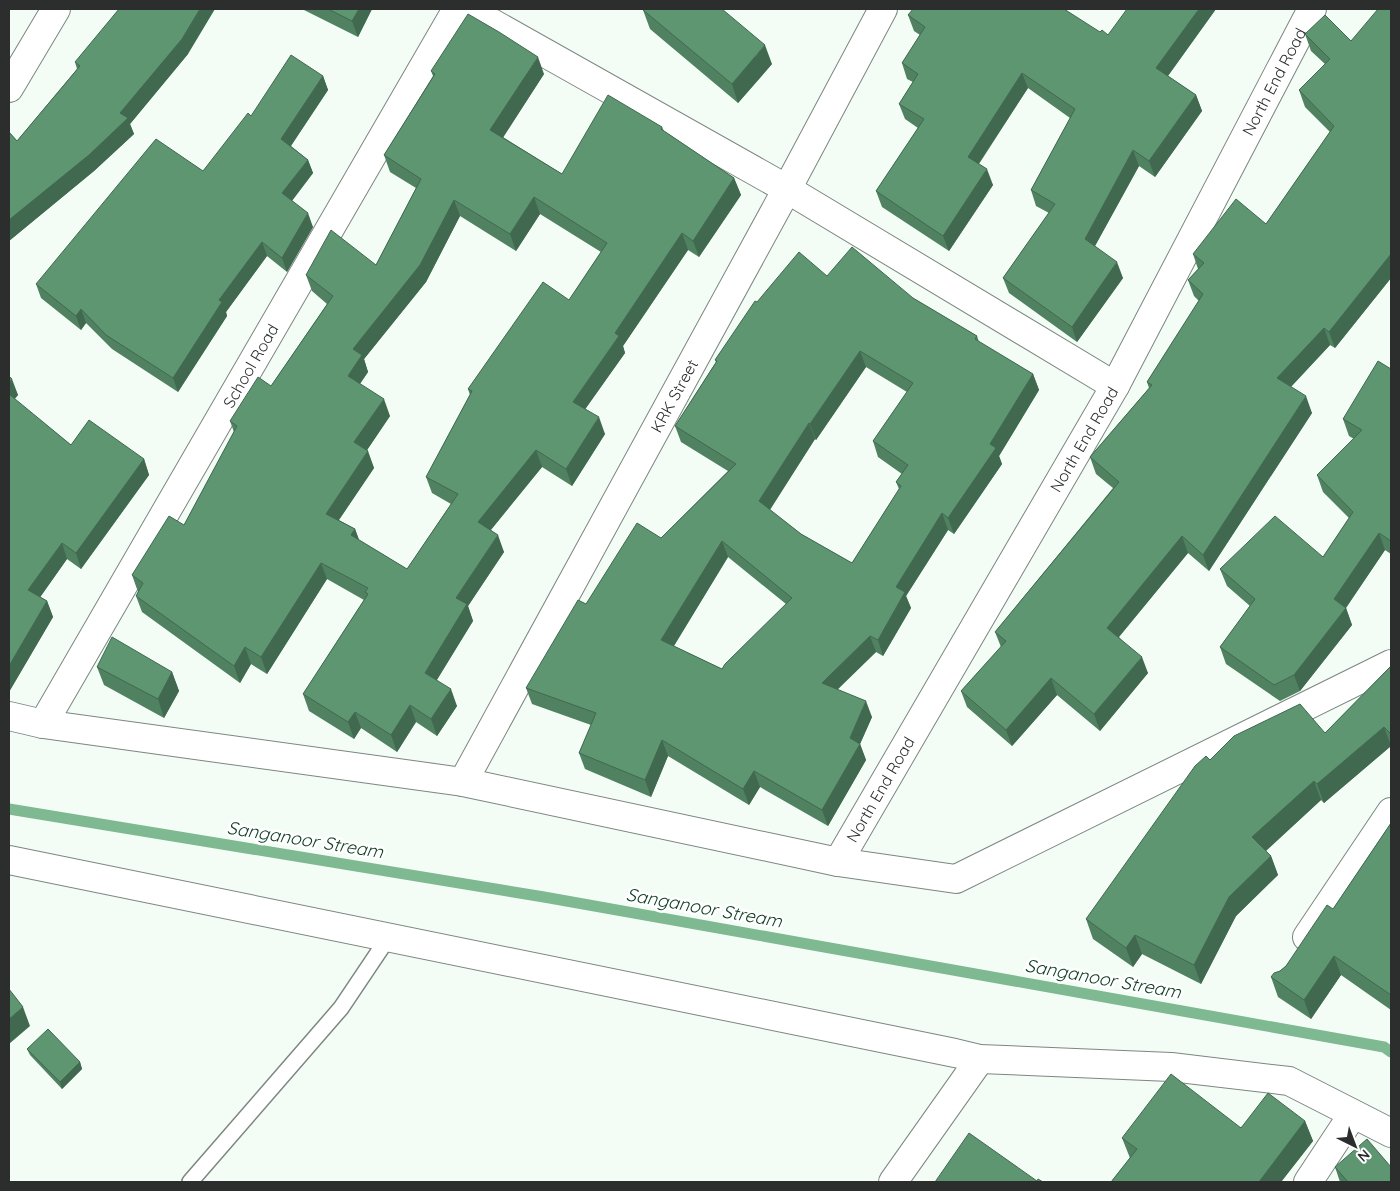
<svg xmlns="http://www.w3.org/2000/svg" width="1400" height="1191" font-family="Quicksand,sans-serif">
<rect width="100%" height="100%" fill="#f3fdf6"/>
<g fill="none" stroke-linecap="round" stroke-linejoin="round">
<path stroke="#7eb992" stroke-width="11" d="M9,809L544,897L1384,1047L1391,1052"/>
<defs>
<path id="lane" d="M190,1182L341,1008L388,938"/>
<g id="street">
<path d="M467,9L787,189L1115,386"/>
<path d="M9,88L56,9"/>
<path d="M9,716L43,724L463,782L838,862L956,879L1391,664"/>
<path id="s1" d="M43,724L457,9"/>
<path id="s2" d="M463,782L787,189L883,9"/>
<path d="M9,860L955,1053L980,1059L1171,1067L1289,1081L1391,1133"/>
<path id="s3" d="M838,862L1115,386L1312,9"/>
<path d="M1307,937L1391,812"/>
<path d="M893,1182L980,1059"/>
<path d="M1308,1182L1353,1114"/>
</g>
</defs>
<use href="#lane" stroke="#7d8680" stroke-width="18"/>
<use href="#street" stroke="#7d8680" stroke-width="30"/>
<use href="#lane" stroke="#fff" stroke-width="15"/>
<use href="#street" stroke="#fff" stroke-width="28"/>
</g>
<g fill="#508161" fill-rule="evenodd">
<path d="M302,9H372L358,37Z"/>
<path d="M1216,9L1168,76L1196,95L1202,111L1155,177L1139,166L1095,246L1123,278L1077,342L1009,293L1003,278L1049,213L1036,206L1031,190L1070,118L1028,88L979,164L993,185L949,251L882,207L876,191L918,128L905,119L899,104L913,82L907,79L902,63L920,35L914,31L908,15L1100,32L1108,35Z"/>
<path d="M1391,9V278L1335,348L1330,345L1291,387L1312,413L1209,571L1188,553L1119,637L1148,673L1100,731L1057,695L1012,746L967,707L961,691L1001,647L995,632L1113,488L1096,474L1090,457L1149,388L1147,382L1199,301L1194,296L1188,280L1198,269L1193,254L1266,224L1330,132L1305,107L1299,90L1325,64L1311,51L1305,34L1351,41Z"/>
<path d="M643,10L772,64L738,103L650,29Z"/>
<path d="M188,54L130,124L134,134L94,171L9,241V132L17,141L77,69L75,62Z"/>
<path d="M431,71L544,74L503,137L562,174L662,127L664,131L734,178L741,195L699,257L688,250L623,346L625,353L585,409L605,434L572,486L542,467L491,530L504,552L468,606L473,621L437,680L457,706L437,736L416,722L397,752L361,728L354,739L309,711L303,694L364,600L327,579L267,674L251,664L240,683L142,612L136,596L138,592L132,575L184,525L234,432L230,421L271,386L327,304L312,291L306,275L376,265L416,188L390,172L384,155L433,76ZM540,214L601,252L569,300L468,389L470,395L426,477L432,493L451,504L407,569L359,540L355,529L339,520L374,468L367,450L390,416L360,384L368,372L364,359L426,282L460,216L516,251Z"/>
<path d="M323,76L328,90L291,146L308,160L313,173L292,201L313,227L287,272L267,256L226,312L227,316L178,392L112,349L86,323L81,330L41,298L36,284L203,171L251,116Z"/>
<path d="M827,276L913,298L977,336L979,342L1033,374L1039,390L999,456L1002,464L954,534L948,530L906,596L911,608L883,656L876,652L837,689L872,717L860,744L866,760L828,826L760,787L749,805L668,756L651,797L585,769L579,753L591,725L532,704L526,688L586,604L661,538L728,471L681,442L675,426L716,362L715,360L757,302ZM866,367L907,392L873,441L878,457L902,474L896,482L899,489L852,563L801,534L770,510L815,439L816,440ZM728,557L786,604L722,669L674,646Z"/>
<path d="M1391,369V554L1385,550L1346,608L1352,625L1300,691L1280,701L1226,664L1220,647L1250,606L1227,586L1220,569L1323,557L1349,518L1323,492L1317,475L1354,439L1349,436L1343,419Z"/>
<path d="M9,376L18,395L14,399L71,445L144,459L149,475L81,569L67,559L40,597L47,601L53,617L9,692Z"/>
<path d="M1391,666V746L1324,803L1321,800L1266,851L1271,856L1278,875L1236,916L1201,984L1142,954L1133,967L1093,939L1086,919L1210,760L1325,733Z"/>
<path d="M97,667L172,672L179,691L164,718L104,685Z"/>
<path d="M1391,823V1010L1341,975L1311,1019L1278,997L1271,977L1280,971L1286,966L1333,909Z"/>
<path d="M27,1049L80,1062L82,1069L62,1089L30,1055Z"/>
<path d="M1305,1121L1313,1141L1281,1182H1111L1130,1158L1122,1138Z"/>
<path d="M1335,1167L1391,1182H1340Z"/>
</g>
<g fill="#41694f">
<path d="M200,9H215L188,54L130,124L134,134L94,171L9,241V220L120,113Z"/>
<path d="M359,9H372L358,37L352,21Z"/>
<path d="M1199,9H1216L1162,84L1156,68Z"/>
<path d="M765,45L772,64L738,103L732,84Z"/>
<path d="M538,57L544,74L497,147L490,130Z"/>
<path d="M1022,73L1028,88L973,172L968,157Z"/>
<path d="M323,76L328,90L286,153L281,139Z"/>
<path d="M1196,95L1202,111L1155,177L1149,161Z"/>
<path d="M1133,150L1139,166L1090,255L1085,239Z"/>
<path d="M308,160L313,173L287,207L282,193Z"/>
<path d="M987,169L993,185L949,251L943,236Z"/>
<path d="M734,178L741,195L699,257L693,241Z"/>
<path d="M534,197L540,214L516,251L510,234Z"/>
<path d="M454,200L460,216L426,282L364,359L368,372L354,392L348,376L353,349Z"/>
<path d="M308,213L313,227L287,272L282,258Z"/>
<path d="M682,233L688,250L623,346L625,353L579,418L573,402L615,333Z"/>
<path d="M262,242L267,256L226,312L227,316L178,392L173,378L219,300Z"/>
<path d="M1391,254V278L1335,348L1329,332Z"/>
<path d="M1117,262L1123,278L1077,342L1072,327Z"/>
<path d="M81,309L86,323L81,330L76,316Z"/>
<path d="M1324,328L1330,345L1283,395L1277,378Z"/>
<path d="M860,351L866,367L816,440L810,424Z"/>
<path d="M1033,374L1039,390L999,456L1002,464L954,534L948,518L990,444Z"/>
<path d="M12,379L18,395L9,406V383Z"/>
<path d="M1306,396L1312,413L1209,571L1203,555Z"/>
<path d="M384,399L390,416L361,459L354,442Z"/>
<path d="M599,417L605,434L572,486L566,469Z"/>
<path d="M809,423L815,439L765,517L759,501Z"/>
<path d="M536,450L542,467L484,538L478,522Z"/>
<path d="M368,451L374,468L332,530L326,514Z"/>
<path d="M144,459L149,475L81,569L76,553Z"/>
<path d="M942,513L948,530L906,596L911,608L883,656L878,640L896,587Z"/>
<path d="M355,529L361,545L351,535Z"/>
<path d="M1379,533L1385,550L1343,612L1346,608L1352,625L1300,691L1294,675L1334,599Z"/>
<path d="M498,535L504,552L468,606L473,621L431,689L425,673L456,598Z"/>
<path d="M1182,536L1188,553L1113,644L1107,628Z"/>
<path d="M722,541L728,557L667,657L661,640Z"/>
<path d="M62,543L67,559L34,606L28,590Z"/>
<path d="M321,563L327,579L267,674L261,657Z"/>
<path d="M47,601L53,617L9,692V666Z"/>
<path d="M870,636L876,652L828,699L822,683Z"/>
<path d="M245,647L251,664L240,683L234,666Z"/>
<path d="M1142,657L1148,673L1100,731L1094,714Z"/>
<path d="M172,672L179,691L164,718L158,699Z"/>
<path d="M1051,678L1057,695L1012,746L1006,730Z"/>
<path d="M451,689L457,706L437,736L431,719Z"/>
<path d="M866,701L872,717L860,744L866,760L828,826L822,810L850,738Z"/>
<path d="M410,705L416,722L397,752L391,735Z"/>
<path d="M355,712L361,728L354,739L348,722Z"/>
<path d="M1384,727L1391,746L1324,803L1317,784Z"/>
<path d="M662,740L668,756L651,797L645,780Z"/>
<path d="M754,771L760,787L749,805L743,789Z"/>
<path d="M1314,781L1321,800L1259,857L1252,837Z"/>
<path d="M1271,856L1278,875L1236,916L1201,984L1194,965L1229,897Z"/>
<path d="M1135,935L1142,954L1133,967L1126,948Z"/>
<path d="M1334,956L1341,975L1311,1019L1304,1000Z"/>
<path d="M23,1007L30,1026L9,1044V1019Z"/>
<path d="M80,1062L82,1069L62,1089L60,1082Z"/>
<path d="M1305,1121L1313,1141L1281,1182H1259Z"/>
</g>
<g fill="#5d9671" stroke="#41694f" fill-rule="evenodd">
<path d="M119,9H200L182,39L120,113L128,118L89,155L9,220V132L17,141L80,66L75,62Z"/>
<path d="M328,9H359L352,21Z"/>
<path d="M644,9H722L765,45L732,84L643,10Z"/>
<path d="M913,9H1064L1100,32L1102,30L1108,35L1127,9H1199L1156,68L1196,95L1149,161L1133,150L1085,239L1117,262L1072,327L1003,278L1055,204L1031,190L1075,109L1022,73L968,157L987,169L943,236L876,191L924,119L899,104L918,74L902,63L925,27L908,15Z"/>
<path d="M1378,9H1391V254L1329,332L1324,328L1277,378L1306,396L1203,555L1182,536L1107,628L1142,657L1094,714L1051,678L1006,730L961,691L1006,641L995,632L1119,482L1090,457L1152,385L1147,382L1203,294L1188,280L1204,263L1193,254L1236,199L1266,224L1334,126L1299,90L1330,59L1305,34L1325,15L1351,41Z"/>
<path d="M468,14L499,32L538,57L490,130L562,174L608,95L662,127L661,129L734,178L693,241L682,233L615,333L619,336L573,402L599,417L566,469L536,450L478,522L498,535L456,598L467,604L425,673L451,689L431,719L410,705L391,735L355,712L348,722L303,694L368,594L365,592L368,588L321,563L261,657L245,647L234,666L136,596L143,583L132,575L169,516L184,525L237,426L230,421L258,377L271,386L333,296L306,275L331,230L376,265L421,179L384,155L435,74L431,71ZM534,197L607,243L569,300L543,282L468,389L472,391L426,477L458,494L407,569L351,535L355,529L326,514L368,451L354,442L384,399L348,376L362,355L353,349L420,265L454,200L510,234Z"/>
<path d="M291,55L323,76L281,139L308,160L282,193L308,213L282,258L262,242L219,300L222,302L173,378L106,335L81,309L76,316L36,284L156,139L203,171L248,113L251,116Z"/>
<path d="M852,247L913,298L977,336L975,339L1033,374L990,444L996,448L948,518L942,513L896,587L905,592L878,640L870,636L822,683L866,701L850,738L860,744L822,810L754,771L743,789L662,740L645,780L579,753L596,713L526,688L578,600L586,604L637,523L661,538L736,464L675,426L717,361L715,360L755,301L757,302L799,252L827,276ZM860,351L913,383L873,441L908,465L896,482L901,486L852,563L801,534L759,501L809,423L810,424ZM722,541L792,598L725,664L722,669L661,640Z"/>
<path d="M1378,361L1391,369V541L1379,533L1334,599L1346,608L1294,675L1274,685L1220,647L1255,599L1220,569L1275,516L1323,557L1353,512L1317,475L1362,430L1343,419Z"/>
<path d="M9,376L12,379L9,383Z"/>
<path d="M9,394L71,445L89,420L144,459L76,553L62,543L28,590L47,601L9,666Z"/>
<path d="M112,637L172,672L158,699L97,667Z"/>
<path d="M1391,666V734L1384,727L1317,784L1314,781L1252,837L1271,856L1229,897L1194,965L1135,935L1126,948L1086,919L1195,766L1206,756L1210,760L1234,736L1300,704L1325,733Z"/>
<path d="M1391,823V995L1334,956L1304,1000L1271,977L1274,973L1280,971L1286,966L1327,905L1333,909Z"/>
<path d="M9,989L23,1007L9,1019Z"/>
<path d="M48,1029L80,1062L60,1082L27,1049Z"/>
<path d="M1171,1074L1241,1128L1268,1093L1305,1121L1259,1182H1111L1137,1149L1122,1138Z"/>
<path d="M969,1133L1037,1181L1038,1179L1043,1182H935Z"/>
<path d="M1367,1139L1391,1167V1182H1348L1335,1167Z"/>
</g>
<g text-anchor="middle" stroke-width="5" stroke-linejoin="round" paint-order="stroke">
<g font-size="16" fill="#2b2e2c" stroke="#fff">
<text dy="6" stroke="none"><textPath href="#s3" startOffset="894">North End Road</textPath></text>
<text dy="6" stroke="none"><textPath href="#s1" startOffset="414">School Road</textPath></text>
<text dy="6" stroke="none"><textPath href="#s2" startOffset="440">KRK Street</textPath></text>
<text dy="6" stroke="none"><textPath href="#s3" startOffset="489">North End Road</textPath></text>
<text dy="6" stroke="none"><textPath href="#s3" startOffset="84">North End Road</textPath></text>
</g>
<g font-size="18" font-style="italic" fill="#134026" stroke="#fff">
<text transform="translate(305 840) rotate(9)" y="6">Sanganoor Stream</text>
<text transform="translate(704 908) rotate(10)" y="6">Sanganoor Stream</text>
<text transform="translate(1103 979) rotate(10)" y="6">Sanganoor Stream</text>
</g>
</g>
<rect width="1400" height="1191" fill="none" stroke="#2b2e2c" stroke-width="20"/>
<g transform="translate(1355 1146) rotate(138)" stroke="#ffffff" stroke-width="4" paint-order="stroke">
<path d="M0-4L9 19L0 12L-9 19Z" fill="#2b2e2c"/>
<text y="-8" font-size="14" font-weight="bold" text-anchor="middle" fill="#2b2e2c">N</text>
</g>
</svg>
